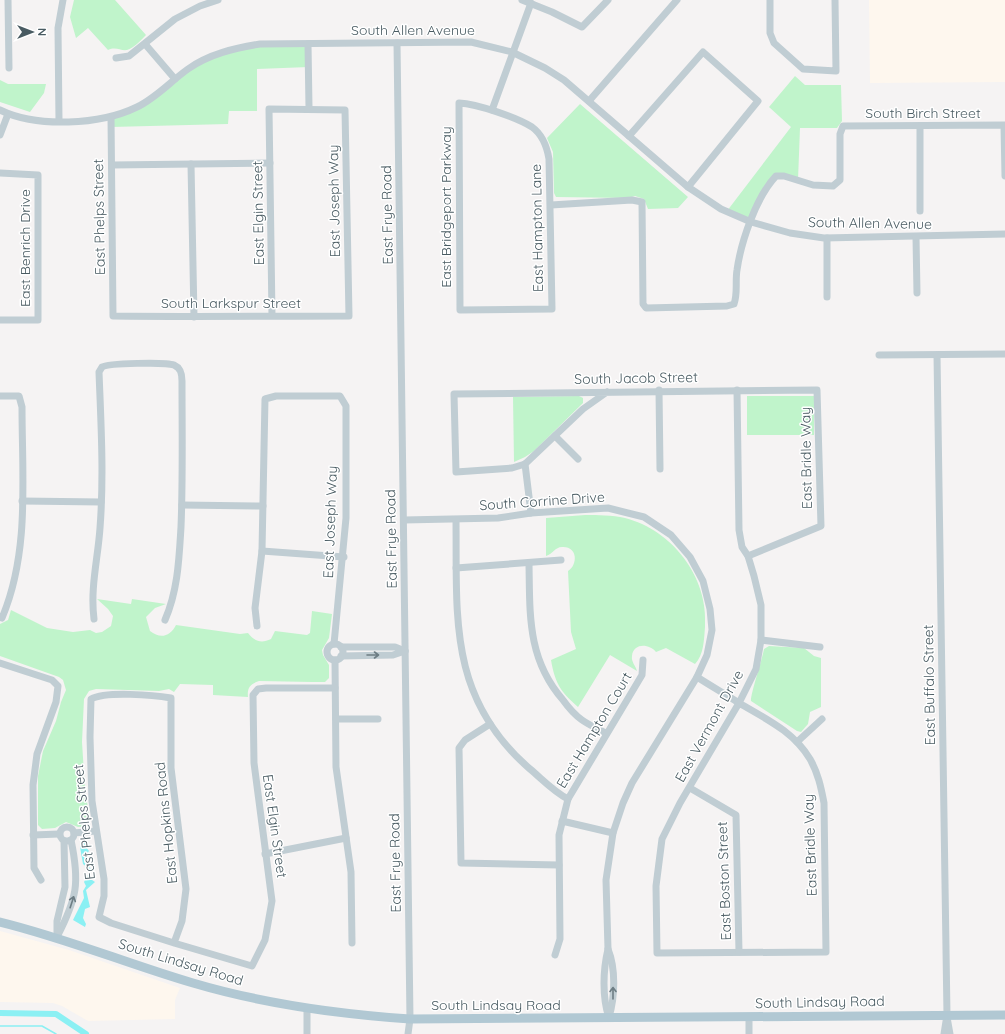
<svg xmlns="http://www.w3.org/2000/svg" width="1005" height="1034" font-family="Quicksand,sans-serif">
<rect width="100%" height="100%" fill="#f5f3f3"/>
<g fill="#fef7ee">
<path d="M869,0H1005V82L870,83Z"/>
<path d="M0,931L69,950L180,988L175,1000V1019L88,1021L62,1006L53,1003L0,1002Z"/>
</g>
<g fill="#c0f4cb">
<path d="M74,0H115L146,35C141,40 134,48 127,50C120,51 116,46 108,50L88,28L76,38L70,17Z"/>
<path d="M308,44L309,67L257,69V111H229L228,124L111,127V117L138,107L189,68L235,48Z"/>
<path d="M795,76L805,85H841L842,121L837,128H800L798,180L776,176L751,222L727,211L791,127L769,107Z"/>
<path d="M0,80L8,84H46L44,93L30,112L0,102Z"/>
<path d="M580,104L688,197L678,208L648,209L644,199L635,196L628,198L556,197L554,193L553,152L547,138Z"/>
<path d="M579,396L583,398V403L534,451L525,457L514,462L513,397Z"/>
<rect x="747" y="396" width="67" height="39"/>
<path d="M585,515C598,515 612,515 625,518C672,530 709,577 705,627C704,639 704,655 695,664L666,648L656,652C649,643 633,643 632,656C631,662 636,666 637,671L610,655L578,707C560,691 555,683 551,660L576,649L571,632L568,571C578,565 578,546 562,547C555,547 553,554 546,556V518Z"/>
<path d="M97,599L131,604L132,599L166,604L155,608L146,617L150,631C160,639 170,637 176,625L240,634L248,633C254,641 261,644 271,639L275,631L307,635L310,633L312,611L332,614L329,638L322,650L323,655L329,665V678L325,682H312L259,681C250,684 247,688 248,697L213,695V685L180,684L174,692L169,689L159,691L96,689L89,691L84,699L82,742L85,789L90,822L87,826L78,827L66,822L55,828L42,829L38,825V776L43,751L56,721L61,702L66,690L63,680L59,677L0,656V624L8,620L11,610L47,628L73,632L90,630L96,633L102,632L111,626L113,616L108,609Z"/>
<path d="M769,646L804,648L814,656L821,658V707L810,712L808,724L801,732L797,731L751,701C750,696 762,660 764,649Z"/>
</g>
<path fill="#8bf0f3" d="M83,841H87L86,847L89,851L85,856L84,862L91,869L89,878L95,882L86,890L90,907L85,909L83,918L86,924L85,927L73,920L84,898L83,891L86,886L84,882L89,873L88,868L83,864L80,847Z"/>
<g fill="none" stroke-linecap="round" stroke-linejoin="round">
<path stroke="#8bf0f3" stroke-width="1.5" d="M0,1026H42L56,1034"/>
<path stroke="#8bf0f3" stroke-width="6" d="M0,1013L56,1014L86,1034"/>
<g stroke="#c0cdd3" stroke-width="7">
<path d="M8,0L9,68"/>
<path d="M522,0L552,12L582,27L608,0"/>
<path d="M770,0V33L774,43L803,69L836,71L835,0"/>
<path d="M397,43L410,1019L408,1034"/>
<path d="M145,44L175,79"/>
<path d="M308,44L309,108"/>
<path d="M116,58L129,56L175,19L200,6L218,0"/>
<path d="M589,101L677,0"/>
<path d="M459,103C477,104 516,117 532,127C543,135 547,147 549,159L552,309L460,310Z"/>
<path d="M0,110C37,128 100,125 137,107C156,98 171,81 188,69C209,54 235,48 260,44L471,42L512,52L545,68L564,80L688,187L721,209L751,222L790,233L824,238L1005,234"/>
<path d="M492,110L531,3"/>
<path d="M111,117L113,316C192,317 270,316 349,316L345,110L269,109L272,316"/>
<path d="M59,121L58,28L63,0"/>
<path d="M920,126V211"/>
<path d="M0,135L8,114"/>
<path d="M629,136L703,52L758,101L688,187"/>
<path d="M191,164L194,317"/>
<path d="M112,165L270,163"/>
<path d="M0,173L38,175V320H0"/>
<path d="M551,205L632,200L642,202L643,304L646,308L727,306L734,304C738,293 735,282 737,270C741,242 756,197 776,176H784L813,185L833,186L840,180V134L843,126L1004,125L1005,176"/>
<path d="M916,237L917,293"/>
<path d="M827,238V297"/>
<path d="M879,355L1005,354"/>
<path d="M937,355L947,1015L944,1034"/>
<path d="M659,390L660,469"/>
<path d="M607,392L583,409L525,464L512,468L456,472L454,394L817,390L821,526L748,556"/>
<path d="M0,396H19L22,407C22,477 30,552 2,618L0,617"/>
<path d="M555,436L578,459"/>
<path d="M525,464L531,513"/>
<path d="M22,501L101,502"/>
<path d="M182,505L263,506"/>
<path d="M404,520L498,518L531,513L608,508L644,517L671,535L690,557L703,581L710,609L712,630L707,655L697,677L632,783L623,803L613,833L606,880L608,949C603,970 602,997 609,1018"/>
<path d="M456,520C457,618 448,698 530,769C542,779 554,792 568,799"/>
<path d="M262,551L344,557"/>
<path d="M529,564C530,614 527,659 563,700C568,707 575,715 582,720C589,725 598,729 606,733"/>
<path d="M456,568L561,560"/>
<path d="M94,619C90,588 98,558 100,528C104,476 101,424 99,372L102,367C108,363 166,362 174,365C181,368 182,374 182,381C182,429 183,478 181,527C179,559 178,590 165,620"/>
<path d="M257,626L255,608L262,551L265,399L276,396H340L346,406V518L334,644"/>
<path d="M761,640L820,647"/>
<circle cx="335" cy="652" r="8"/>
<path d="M341,647H395L405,651"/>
<path d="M341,656L393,655L405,651"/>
<path d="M335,660L336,767L351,872L352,943"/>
<path d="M0,663L52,680L58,686L56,702L37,754L33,785L34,868L41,880"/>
<path d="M697,677C711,686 725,694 739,703C766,719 793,731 810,759C818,773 821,787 824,803L826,952L657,953L656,886L662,839L680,803L739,703L756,669L761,640V605L754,576L748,556L742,547L739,530L737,390"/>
<path d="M336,719H378"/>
<path d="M490,724L465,740L459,748L461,863L559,865"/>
<path d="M797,742L822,719"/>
<path d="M690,788L736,815L739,952"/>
<path d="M562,821L613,833"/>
<circle cx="67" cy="834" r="7"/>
<path d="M74,833L96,831"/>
<path d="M33,835L59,834"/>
<path d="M265,854L346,838"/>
<path d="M57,935V921L65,887L64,841"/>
<path d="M57,937C77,898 80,883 71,840"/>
<path d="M174,943L182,921L186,889L171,768V698C154,695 106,691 91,699L90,737L92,801L104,879V896L99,917L111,923L174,943L252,966L265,940L272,901L254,763L253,695L258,689L266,688H335"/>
<path d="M608,949C616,969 615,997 609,1017"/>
<path d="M555,955L560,939L559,835L568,799L642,675L643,660"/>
<path d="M307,1009V1034"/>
<path d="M749,1017V1034"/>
<path d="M947,1017L950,1034"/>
</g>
<path stroke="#b1c8d3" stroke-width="9" d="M0,922C66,938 128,964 193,983C264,1004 337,1014 410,1019L1005,1015"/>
</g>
<defs><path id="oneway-shaft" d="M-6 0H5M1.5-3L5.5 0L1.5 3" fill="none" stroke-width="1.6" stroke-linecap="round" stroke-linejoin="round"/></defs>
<g stroke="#6d7d84">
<use href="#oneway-shaft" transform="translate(373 655)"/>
<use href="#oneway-shaft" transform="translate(72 902) rotate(-72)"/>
<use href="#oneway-shaft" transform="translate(613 993) rotate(-90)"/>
</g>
<g text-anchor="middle" stroke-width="3" stroke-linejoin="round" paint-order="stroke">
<g font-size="14" fill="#495b62" stroke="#fff">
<text x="413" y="35">South Allen Avenue</text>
<text x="923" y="118">South Birch Street</text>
<text transform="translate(334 201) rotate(-91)" y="5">East Joseph Way</text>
<text transform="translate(446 207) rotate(-90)" y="5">East Bridgeport Parkway</text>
<text transform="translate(258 213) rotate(-91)" y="5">East Elgin Street</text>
<text transform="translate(387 215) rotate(-91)" y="5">East Frye Road</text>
<text transform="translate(99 217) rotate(-91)" y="5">East Phelps Street</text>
<text transform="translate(870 223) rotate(1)" y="5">South Allen Avenue</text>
<text transform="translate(537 228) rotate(-91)" y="5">East Hampton Lane</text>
<text transform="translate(25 248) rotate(-90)" y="5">East Benrich Drive</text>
<text x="231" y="308">South Larkspur Street</text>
<text transform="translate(636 378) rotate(-1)" y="5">South Jacob Street</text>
<text transform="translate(806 458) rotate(-91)" y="5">East Bridle Way</text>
<text transform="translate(542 501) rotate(-4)" y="5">South Corrine Drive</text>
<text transform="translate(330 522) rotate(-88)" y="5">East Joseph Way</text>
<text transform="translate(391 539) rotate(-91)" y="5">East Frye Road</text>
<text transform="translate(929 685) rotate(-91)" y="5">East Buffalo Street</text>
<text transform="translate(709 726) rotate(-61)" y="5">East Vermont Drive</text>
<text transform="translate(594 730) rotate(-59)" y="5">East Hampton Court</text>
<text transform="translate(84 822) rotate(-96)" y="5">East Phelps Street</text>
<text transform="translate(166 823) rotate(-96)" y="5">East Hopkins Road</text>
<text transform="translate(275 826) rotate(82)" y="5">East Elgin Street</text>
<text transform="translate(810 845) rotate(-92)" y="5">East Bridle Way</text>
<text transform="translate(395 863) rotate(-91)" y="5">East Frye Road</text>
<text transform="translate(724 881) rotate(-92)" y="5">East Boston Street</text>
<text transform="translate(181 962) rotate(17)" y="5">South Lindsay Road</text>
<text transform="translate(820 1002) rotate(-1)" y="5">South Lindsay Road</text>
<text x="496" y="1010">South Lindsay Road</text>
</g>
</g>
<g transform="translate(32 32) rotate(90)" stroke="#ffffff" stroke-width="3" paint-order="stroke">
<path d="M0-3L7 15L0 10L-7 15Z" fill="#495b62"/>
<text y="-6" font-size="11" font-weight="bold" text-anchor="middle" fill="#495b62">N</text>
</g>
</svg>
